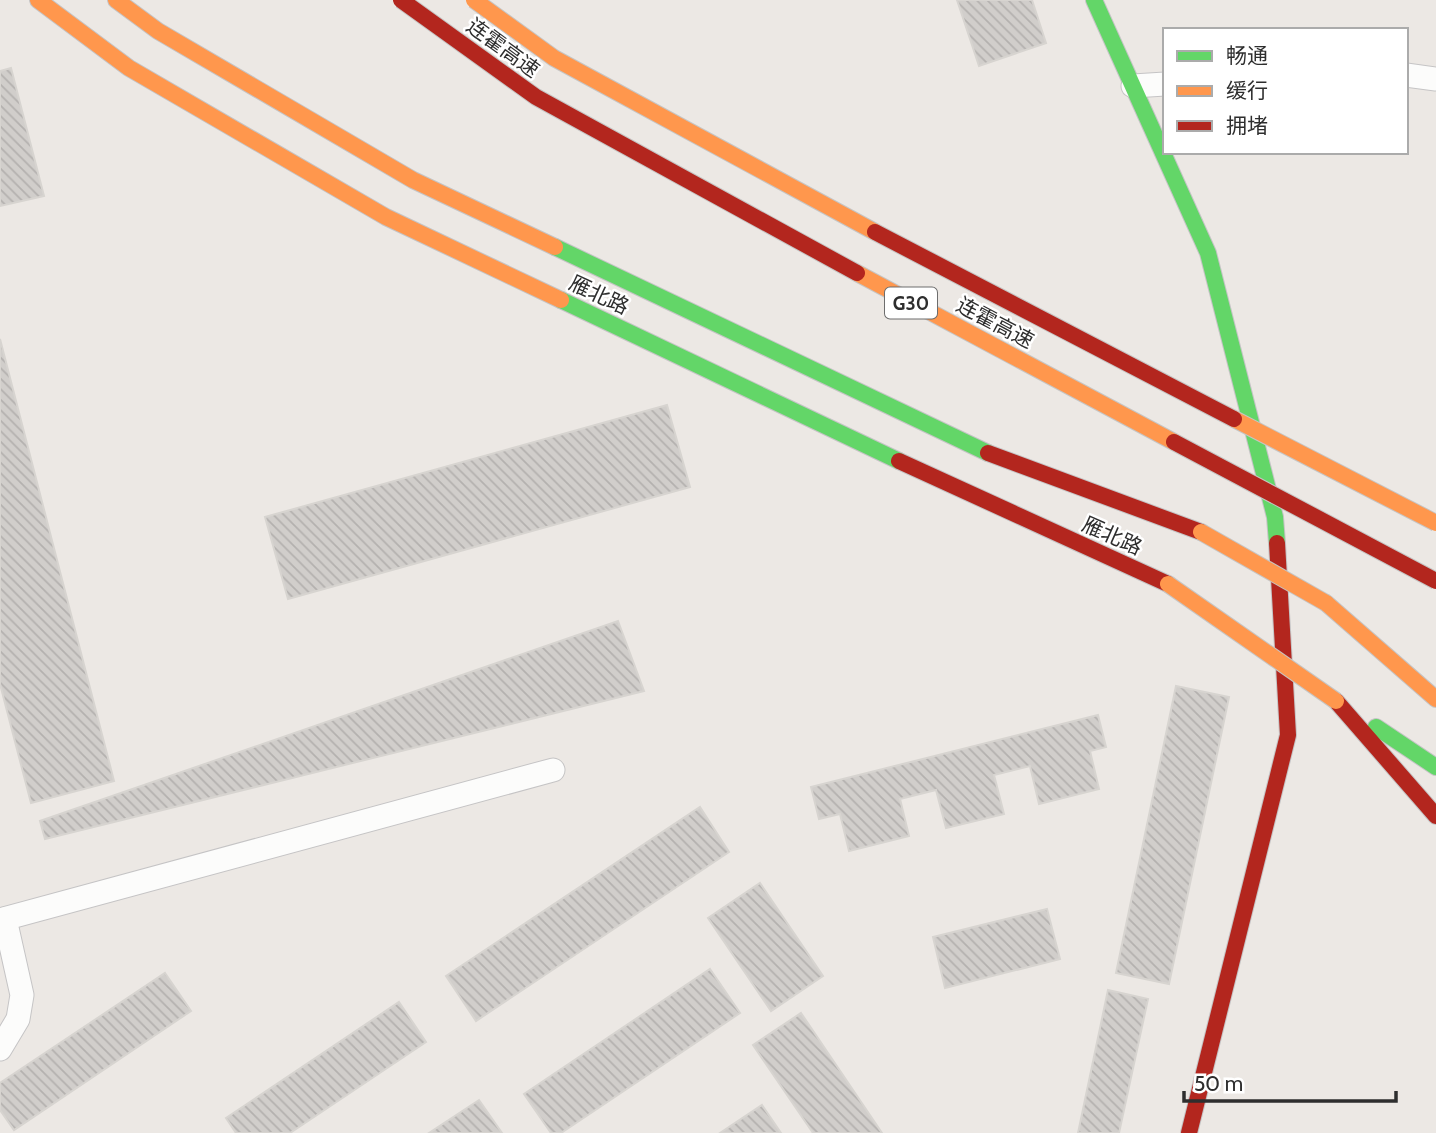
<svg xmlns="http://www.w3.org/2000/svg" width="1436" height="1133" font-family="Cabin,'Noto Sans SC',sans-serif">
<defs>
<pattern id="building-back-hatch" width="6" height="6" patternUnits="userSpaceOnUse" patternTransform="scale(1.75)"><rect width="6" height="6" fill="#d1cecb"/><path d="M-1 5l2 2M0 0l6 6M5-1l2 2" fill="none" stroke="#b4b1af"/></pattern>
</defs>
<rect width="100%" height="100%" fill="#ece8e4"/>
<g fill="url(#building-back-hatch)" stroke="#d7d4d0" stroke-width="2">
<path d="M957,0H1032L1046,43L979,66Z"/>
<path d="M11,68L44,196L0,206V71Z"/>
<path d="M0,339L114,781L31,803L0,684Z"/>
<path d="M667,405L690,487L288,599L265,517Z"/>
<path d="M618,621L644,691L45,839L40,821Z"/>
<path d="M1176,686L1229,697L1169,984L1116,973Z"/>
<path d="M1098,715L1106,747L1090,751L1099,789L1039,804L1030,766L994,775L1004,814L946,828L936,790L900,799L909,836L849,851L840,814L819,819L811,787Z"/>
<path d="M700,807L729,852L476,1021L446,976Z"/>
<path d="M760,883L823,976L771,1011L708,918Z"/>
<path d="M1047,909L1060,959L945,988L933,937Z"/>
<path d="M710,969L740,1013L561,1133H551L524,1094Z"/>
<path d="M165,973L191,1011L14,1130L0,1110V1083Z"/>
<path d="M1108,990L1148,999L1119,1133H1078Z"/>
<path d="M399,1002L426,1042L290,1133H236L226,1118Z"/>
<path d="M801,1013L882,1133H813L753,1045Z"/>
<path d="M479,1100L502,1133H429Z"/>
<path d="M762,1105L781,1133H720Z"/>
</g>
<g fill="none" stroke-linecap="round" stroke-linejoin="round">
<defs>
<g id="street">
<path d="M1406,75L1436,79"/>
<path d="M1133,86L1165,84"/>
<path d="M0,920L553,770"/>
<path d="M0,1049L18,1019L22,995L5,919"/>
</g>
<g id="fast">
<path d="M1094,0L1208,253L1275,517L1277,543"/>
<path d="M555,247L988,453"/>
<path d="M561,300L899,461"/>
<path d="M1376,727L1436,767"/>
</g>
<g id="slow">
<path d="M38,0L129,68L386,217L561,300"/>
<path d="M116,0L158,31L413,180L555,247"/>
<path d="M1326,603L1436,699"/>
</g>
<g id="jam">
<path d="M988,453L1201,532"/>
<path d="M899,461L1168,584"/>
<path d="M1336,701L1436,816"/>
<path d="M1189,1133L1288,735L1277,543"/>
</g>
</defs>
<use href="#street" stroke="#c5c4c5" stroke-width="25"/>
<use href="#fast" stroke="#c5c4c5" stroke-width="18"/>
<use href="#slow" stroke="#c5c4c5" stroke-width="18"/>
<use href="#jam" stroke="#c5c4c5" stroke-width="18"/>
<use href="#street" stroke="#fcfcfb" stroke-width="23"/>
<use href="#fast" stroke="#63d668" stroke-width="16"/>
<use href="#slow" stroke="#ff974d" stroke-width="16"/>
<use href="#jam" stroke="#b3261e" stroke-width="16"/>
<defs>
<g id="slow-bridge">
<path d="M474,0L554,58L875,232"/>
<path d="M857,273L1174,442"/>
<path d="M1234,419L1436,523"/>
<path d="M1201,532L1326,603"/>
<path d="M1168,584L1336,701"/>
</g>
<g id="jam-bridge">
<path d="M401,0L536,97L857,273"/>
<path d="M875,232L1234,419"/>
<path d="M1174,442L1436,581"/>
</g>
</defs>
<use href="#slow-bridge" stroke="#c6c5c4" stroke-width="18" stroke-linecap="butt"/>
<use href="#jam-bridge" stroke="#c6c5c4" stroke-width="18" stroke-linecap="butt"/>
<use href="#slow-bridge" stroke="#ff974d" stroke-width="16"/>
<use href="#jam-bridge" stroke="#b3261e" stroke-width="16"/>
</g>
<g text-anchor="middle" stroke-width="5" stroke-linejoin="round" paint-order="stroke">
<rect fill="#fff" stroke="#6d6d6d" stroke-width="2" x="885" y="287.5" width="52" height="31" rx="5"/>
<g font-size="19" font-weight="bold" fill="#2e2e2e">
<text x="911" y="310">G30</text>
</g>
<g font-size="21" fill="#2e2e2e" stroke="#fff">
<text transform="translate(503 48) rotate(36)" y="7">连霍高速</text>
<text transform="translate(599 295) rotate(25)" y="7">雁北路</text>
<text transform="translate(995 323) rotate(28)" y="7">连霍高速</text>
<text transform="translate(1112 536) rotate(24)" y="7">雁北路</text>
</g>
</g>
<rect x="1163" y="28" width="245" height="126" fill="#ffffff" stroke="#ababab" stroke-width="2"/>
<rect x="1177" y="51" width="35" height="10" fill="#63d668" stroke="#ababab" stroke-width="2"/>
<text x="1226" y="63" font-size="21" fill="#2e2e2e">畅通</text>
<rect x="1177" y="86" width="35" height="10" fill="#ff974d" stroke="#ababab" stroke-width="2"/>
<text x="1226" y="98" font-size="21" fill="#2e2e2e">缓行</text>
<rect x="1177" y="121" width="35" height="10" fill="#b3261e" stroke="#ababab" stroke-width="2"/>
<text x="1226" y="133" font-size="21" fill="#2e2e2e">拥堵</text>
<path d="M1184 1091v10h212v-10" fill="none" stroke="#2e2e2e" stroke-width="3.5"/>
<text x="1194" y="1091" font-size="21" fill="#2e2e2e" stroke="#ffffff" stroke-width="5" paint-order="stroke">50 m</text>
</svg>
